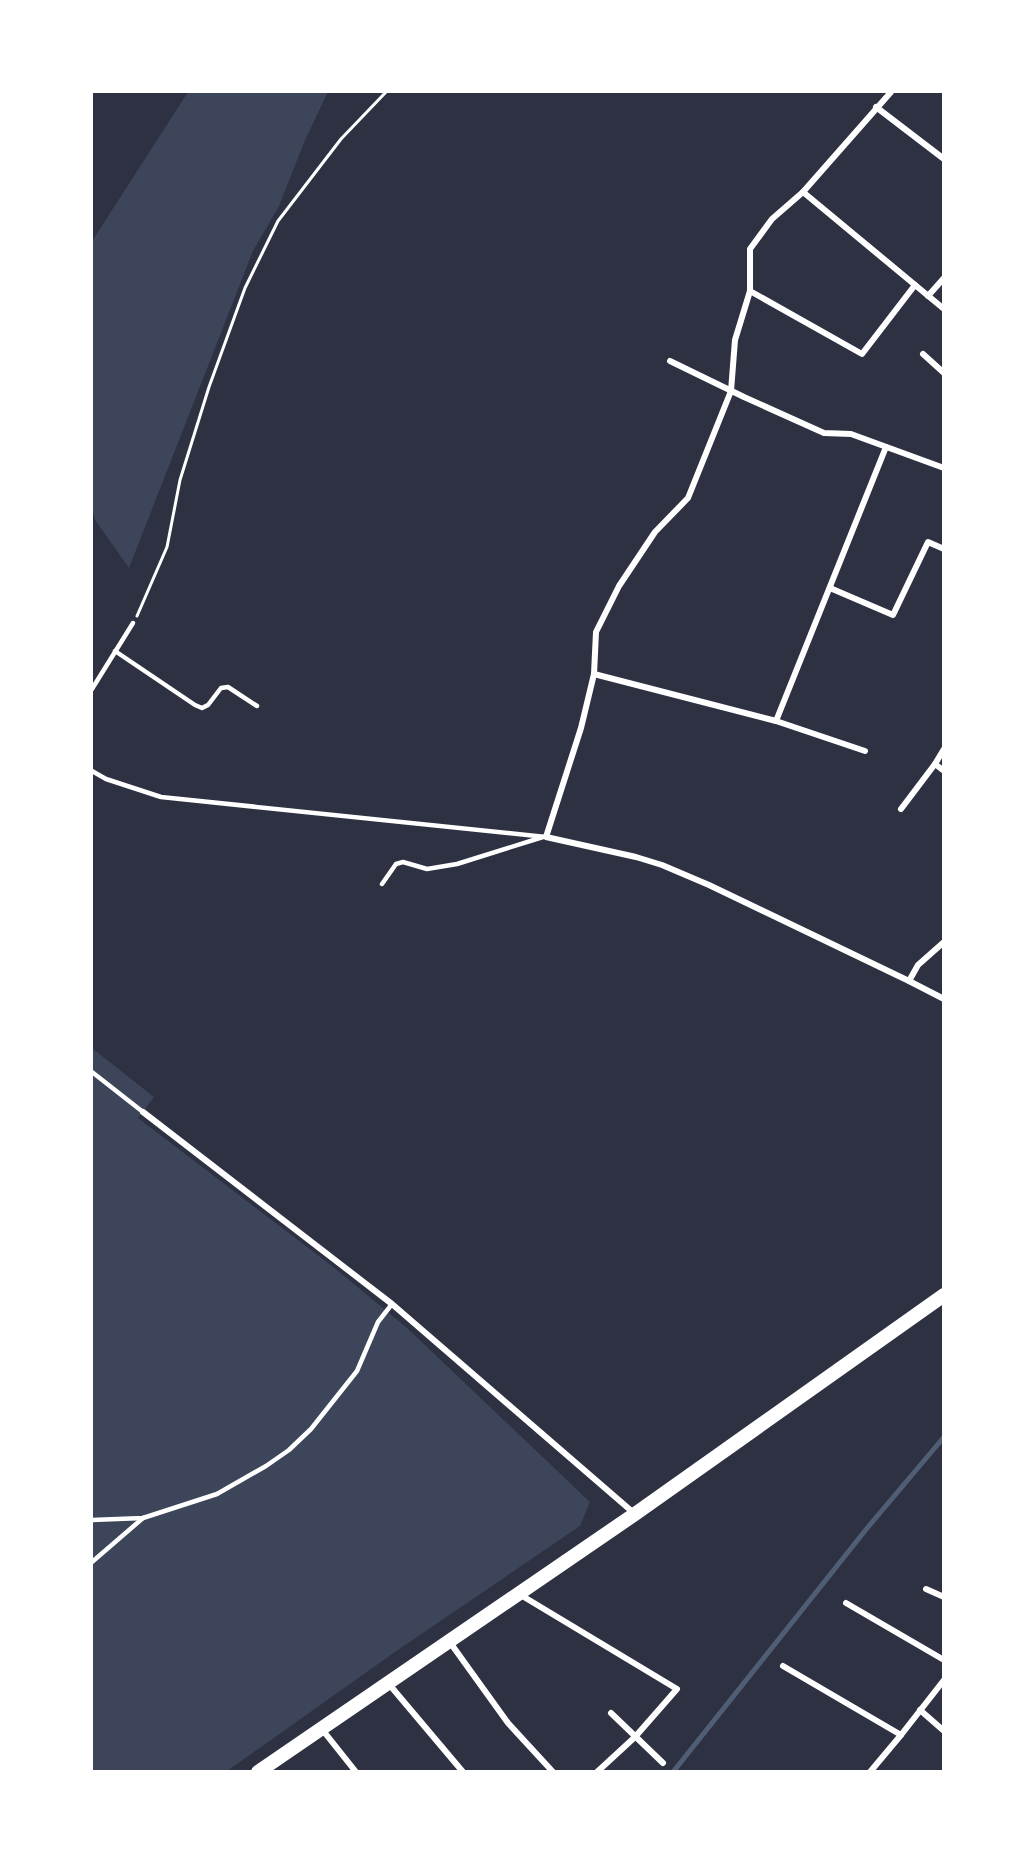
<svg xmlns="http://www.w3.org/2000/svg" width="1035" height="1863" font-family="'PT Sans',sans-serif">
<rect width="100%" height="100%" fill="#2d3142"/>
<g fill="#3c4559">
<path d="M188,92H328L305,140L279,206L253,251L129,568L95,520L92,508V241Z"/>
<path d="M92,1048L154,1097L138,1118L332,1266L407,1328L590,1502L580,1526L395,1652L227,1771H92Z"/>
</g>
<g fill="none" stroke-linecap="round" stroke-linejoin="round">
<path stroke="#4f5d75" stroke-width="5" d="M673,1772L868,1527L944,1437"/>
<path stroke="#fff" stroke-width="3" d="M137,616L167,547L180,480L209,387L245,288L278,221L341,139L386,92"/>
<g stroke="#fff" stroke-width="4.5">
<path d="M115,651L195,705L202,708L208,705L221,688L228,687L257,706"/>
<path d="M92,689L133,623"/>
<path d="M92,771L106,779L161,797L546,837"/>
<path d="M382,884L396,864L403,862L427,869L457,864L543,837"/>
<path d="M92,1072L143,1112"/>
<path d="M92,1520L143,1518L217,1494L266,1466L289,1450L311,1429L357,1371L378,1322L392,1304"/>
<path d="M92,1562L143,1518"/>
</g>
<g stroke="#fff" stroke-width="6">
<path d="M891,92L803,192L772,219L750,249V291L735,340L731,391L688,498L655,532L619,586L596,632L594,674L581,728L546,837L636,857L662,865L709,885L909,981L944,999"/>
<path d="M876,107L944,159"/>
<path d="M803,192L944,309"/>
<path d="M750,291L862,354L915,285"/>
<path d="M928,296L944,278"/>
<path d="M923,354L944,373"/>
<path d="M670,361L744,397L824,433L851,434L944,468"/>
<path d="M830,588L893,615L928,542L944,549"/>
<path d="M594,674L776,721L865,751"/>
<path d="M776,721L886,447"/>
<path d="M935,764L944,771"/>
<path d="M901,809L935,764L944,749"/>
<path d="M909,981L918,965L944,942"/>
<path d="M143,1112L392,1304L635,1514"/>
<path d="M926,1589L944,1597"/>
<path d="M519,1594L677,1689L635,1737L597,1772"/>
<path d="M846,1603L944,1660"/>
<path d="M449,1641L508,1723L553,1772"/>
<path d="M783,1666L901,1735"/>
<path d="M388,1683L463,1772"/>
<path d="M920,1710L944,1731"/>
<path d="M611,1713L663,1763"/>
<path d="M321,1728L356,1772"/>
<path d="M870,1772L901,1735L944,1680"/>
</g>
<path stroke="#fff" stroke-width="14" d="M258,1772L635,1514L944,1295"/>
</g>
<rect width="1035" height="1863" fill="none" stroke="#ffffff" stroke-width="186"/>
</svg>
